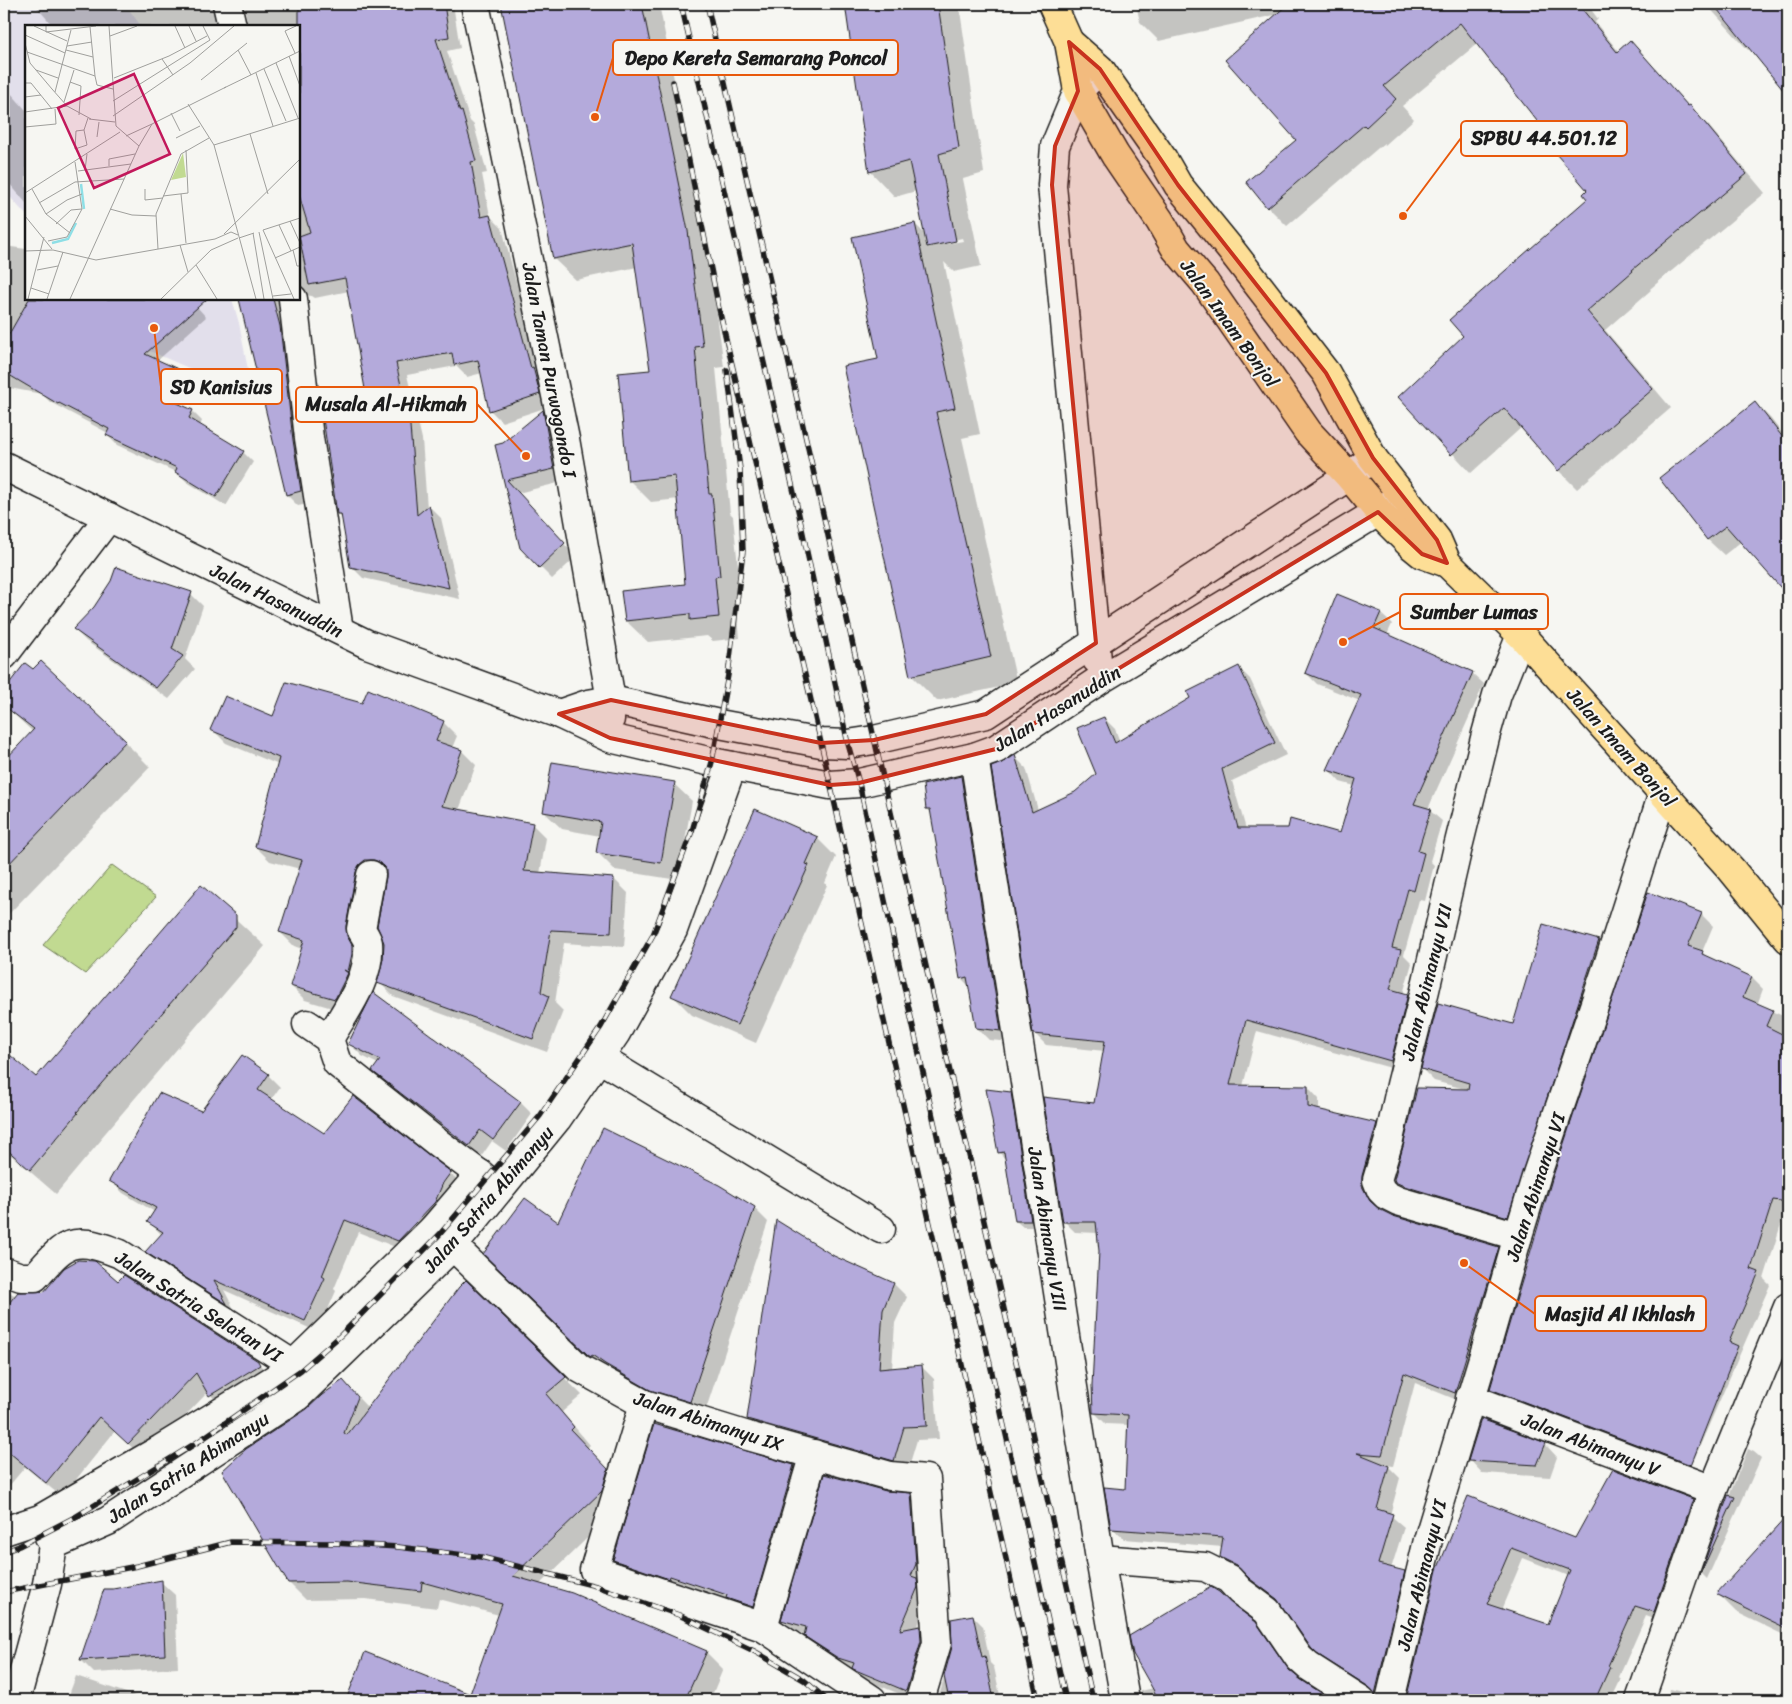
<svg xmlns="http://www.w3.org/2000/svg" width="1792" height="1704" font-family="Sriracha,sans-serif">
<rect width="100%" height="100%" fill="#f6f6f2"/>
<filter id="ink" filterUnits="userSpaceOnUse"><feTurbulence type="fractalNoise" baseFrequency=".02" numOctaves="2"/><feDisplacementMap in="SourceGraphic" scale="10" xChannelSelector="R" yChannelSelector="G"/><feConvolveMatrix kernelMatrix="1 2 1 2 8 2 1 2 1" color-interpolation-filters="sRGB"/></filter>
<g filter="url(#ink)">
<g fill="#e2dfeb">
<path d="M4,4H125L141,26H26V215L4,190Z"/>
<path d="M100,299H232L239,323L253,396L145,349Z"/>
</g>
<path fill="#c1da91" stroke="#6e7b56" d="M112,865L156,897L85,974L43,945Z"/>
<g fill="#0003" fill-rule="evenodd">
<path d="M34,4H229L224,26H53Z"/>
<path d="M244,4H453L460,48L447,51L470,121L474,125L487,173L482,174L490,216L502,228L541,377L551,406L502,422L490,410L482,373L467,377L456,366L407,375L422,439L427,508L429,506L441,518L460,599L363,578L351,566L343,519L338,514L367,390L349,291L315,298L312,296L303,295L299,297V26H248Z"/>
<path d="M502,4H659L709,254L724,367L716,368L730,513L733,516L741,597L736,598L740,638L713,641L707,636L648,642L626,621L687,585L679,499L651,502L629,480L651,371L637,267L576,280L554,259Z"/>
<path d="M846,4H959L984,173L963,179L981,266L954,272L944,262L980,434L962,438L1017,683L937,701L911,675L880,359L915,224L926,235L916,191L895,197L870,171ZM962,238L963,241L946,244V242Z"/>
<path d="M1136,4H1587L1598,19L1595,22L1619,52L1630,42L1689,107L1708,125L1765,193L1650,289L1651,290L1605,330L1671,408L1577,489L1558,470L1522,427L1471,473L1400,397L1465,336L1589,199V190L1539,122L1478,43L1402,106L1414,119L1385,145L1384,143L1287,226L1268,207L1248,183L1298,140L1279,14L1159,41L1140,22Z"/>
<path d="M1706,4H1788V94L1751,48L1748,50Z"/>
<path d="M9,91L26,110V203L4,177V95Z"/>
<path d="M4,246L26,249V299H190L206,317L157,361L180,371L190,381L179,405L192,411L202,421L200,426L243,452L253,462L226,506L187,482L178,473L117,445L107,435L108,433L50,402L42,394L4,387Z"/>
<path d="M240,299H295L313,503L298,506L287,495L270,429H272Z"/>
<path d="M1755,403L1771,419L1788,441V594L1742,541L1724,555L1708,540L1660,478Z"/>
<path d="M543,411L555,424L566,481L518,493L576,557L552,579L521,548L497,446L504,444Z"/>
<path d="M191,594L203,606L185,659L195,669L169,699L86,641L74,629Z"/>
<path d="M1380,613L1392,624L1387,635L1472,673L1484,684L1428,809L1442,821L1430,861L1434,865L1425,901L1419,900L1404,955L1412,963L1403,994L1407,995L1419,1007L1402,1071L1257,1031L1243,1086L1308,1087L1319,1099V1110L1376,1124L1387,1136L1373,1198L1379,1211L1393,1217L1498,1248L1509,1259L1467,1404L1415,1383L1393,1466L1387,1465L1400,1478L1390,1515L1404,1527L1391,1569L1404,1572L1415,1584L1378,1695L1324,1659L1312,1647L1282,1604L1263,1590L1249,1576L1233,1568L1221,1557L1223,1547L1124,1539L1112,1528L1126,1490L1129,1425L1106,1424L1094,1412L1100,1251L1098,1233L1075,1232L1064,1221L1095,1104L1105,1051L1046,1045L1035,1034L1015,757L1026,768L1038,810L1075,793L1098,775L1104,718L1115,729L1120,742L1192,699L1239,668L1250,679L1286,755L1232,781L1246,829L1341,834L1355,786L1340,782L1329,770L1360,701L1317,684L1306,673Z"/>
<path d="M26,665L125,742L150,767L4,919V763L33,732L4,705V692Z"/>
<path d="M363,704L443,722L457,736L452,748L462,751L476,765L459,810L532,824L546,838L540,874L614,879L628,893L624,947L564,943L555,1003L563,1011L547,1052L393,996L379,982L385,959L387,873L380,874L349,1013L305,1000L291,986L302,949L294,946L280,932L300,869L270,861L256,847L279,765L226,743L212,729L274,717Z"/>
<path d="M961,777L973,789L1013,1042L989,1040L977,1028L970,987L961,978L932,813L927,809Z"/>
<path d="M674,784L692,801L678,880L615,870L597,852L600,836L562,829L544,812Z"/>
<path d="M817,838L836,857L825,883L827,885L756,1043L692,1015L673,996Z"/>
<path d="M201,887L265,946L101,1138L102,1139L56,1194L4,1149V1052L36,1079Z"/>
<path d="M1701,914L1713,926L1702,952L1708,958L1752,978L1763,989L1757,1005L1788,1018V1211H1785L1764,1279L1770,1285L1689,1471L1503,1400L1491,1388Z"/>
<path d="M1543,926L1599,941L1610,953L1519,1228L1408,1194L1396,1181L1465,1089L1434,1081L1422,1069L1514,1025Z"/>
<path d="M350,1044L521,1103L532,1114L506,1151L492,1141L481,1157L385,1082L374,1071L378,1064L362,1056Z"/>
<path d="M242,1056L268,1075L280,1087L271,1100L324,1135L450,1173L462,1185L410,1253L358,1232L334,1289L336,1291L318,1332L224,1290L236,1313L159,1264L147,1252L162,1235L149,1222L155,1212L123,1193L111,1181L201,1113Z"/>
<path d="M1010,1094L1017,1100L1037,1227H1023L1016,1221L1005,1159L999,1152Z"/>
<path d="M754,1208L768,1222L704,1415L665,1403L604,1369L499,1268L558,1224Z"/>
<path d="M833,1257L894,1284L907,1297L895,1323L892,1369L921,1366L934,1379L939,1439L917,1440L907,1473L761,1432L748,1419Z"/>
<path d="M82,1260L257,1362L273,1378L225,1410L208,1392L144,1459L115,1431L62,1497L25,1467L4,1492V1398L14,1386L4,1378V1289L16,1296L43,1295L62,1272L74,1262Z"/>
<path d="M466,1282L582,1395L562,1412L590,1445L587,1448L625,1487L618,1508L539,1585L706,1652L723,1669L710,1700H348L365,1654L471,1695L499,1615L439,1599L437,1608L365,1599L306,1600L288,1582L307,1410L343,1382L368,1408Z"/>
<path d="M655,1425L794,1466L805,1477L763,1617L752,1613L794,1472H791L750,1612L626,1571L615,1560Z"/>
<path d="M1788,1433V1441L1785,1438Z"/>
<path d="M1545,1444L1557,1457L1550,1477L1482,1473L1470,1460Z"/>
<path d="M1748,1449L1754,1452L1761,1458L1707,1579L1702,1574L1729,1496Z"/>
<path d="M886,1492L911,1495L922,1506L929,1599L917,1628L920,1627L931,1639L914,1700L866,1680L857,1671L851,1670L817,1647L806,1634L794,1631L783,1619Z"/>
<path d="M1469,1498L1575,1539L1693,1500L1704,1512L1665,1623L1646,1616L1619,1677L1621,1679L1611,1700H1407L1438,1570ZM1523,1558L1569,1576L1548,1626L1501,1610Z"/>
<path d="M1788,1517V1637L1736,1612L1718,1594Z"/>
<path d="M161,1582L175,1595L178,1668L94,1673L81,1660Z"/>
<path d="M973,1616L983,1626L990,1663L994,1667L1001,1700H938L953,1647Z"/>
<path d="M1255,1623L1267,1635L1295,1677L1330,1700H1141V1691L1154,1688Z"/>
<path d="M1788,1671V1700H1779Z"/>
<path d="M76,1676L147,1700H67Z"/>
<path d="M1670,1689L1718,1700H1668Z"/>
</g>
<g fill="#b4aadb" stroke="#1c1c1c" fill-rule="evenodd">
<path d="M299,4H444L449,37L436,39L460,112L462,111L476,161L471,162L481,217L490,215L531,368L533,367L540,394L489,411L478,360L454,365L452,353L396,363L410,426L417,515L429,505L449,588L350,567L341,514H337L320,398L365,389L345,278L309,285L299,236L310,232L299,195Z"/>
<path d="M501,4H642L688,231L703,346L695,347L709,494H712L720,576L715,577L719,617L690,620V614L625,621L621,591L685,584L675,476L628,481L618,373L650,370L632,243L553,259Z"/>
<path d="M845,4H938L959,148L939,154L956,241L927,247L909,161L869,172Z"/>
<path d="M1288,4H1578L1617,52L1630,40L1688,106L1690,105L1747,174L1632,270L1633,271L1587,311L1653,389L1558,471L1504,408L1451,455L1398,397L1463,336L1449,320L1587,199L1583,194L1587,190L1532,126L1537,121L1460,23L1384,86L1396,99L1366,127L1364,125L1267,208L1246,182L1296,140L1225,60Z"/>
<path d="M1713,4H1788V96Z"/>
<path d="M915,223L955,408L936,412L991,657L910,676L843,366L878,359L852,237Z"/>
<path d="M29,299H207L145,354L180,370L168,399L193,410L189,418L244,451L216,497L175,472L177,468L106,435L109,429L59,403L58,404L4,372V343Z"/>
<path d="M239,299H273L280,326L293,440L301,491L286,495Z"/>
<path d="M1755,402L1788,444V596L1726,526L1707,540L1659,478Z"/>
<path d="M543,410L554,469L507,480L565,543L539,568L520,548L495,445L503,443Z"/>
<path d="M116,567L192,592L172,649L183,656L156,688L73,629L94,607L111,581Z"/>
<path d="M1337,594L1381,612L1374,628L1473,672L1414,804L1431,809L1418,851L1424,853L1414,891L1408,889L1392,948L1401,950L1390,989L1408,994L1391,1061L1246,1020L1230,1085L1308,1086V1107L1377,1123L1362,1176V1186L1370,1201L1379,1209L1393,1216L1499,1247L1455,1393L1404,1373L1382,1455L1357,1453L1389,1466L1377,1509L1393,1514L1378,1564L1405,1571L1375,1694L1369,1687L1317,1654L1311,1648L1277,1599L1250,1579L1236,1565L1220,1557L1223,1537L1111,1529L1104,1487L1125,1489L1128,1415L1093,1413L1092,1386L1099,1251L1096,1222H1063L1043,1097L1094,1103L1105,1041L1033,1034L991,767L1004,762L1015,755L1032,812L1075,792L1096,774L1077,728L1104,717L1115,743L1190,698L1187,692L1239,666L1275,743L1222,769L1238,828H1288L1290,819L1340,833L1356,779L1327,770L1361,695L1305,673Z"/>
<path d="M41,661L126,741L4,869V761L34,729L4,706V690L25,663L33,669Z"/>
<path d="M286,682L362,703L368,689L444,721L436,741L462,750L442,806L533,823L524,871L614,878L611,933L551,930L541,992L549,996L533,1039L377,983L383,959L384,943L377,926L386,877V870L381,863L374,860H365L359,865L356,872L346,926L347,936L352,945V954L348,972L344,970L348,973L335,999L290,986L304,940L279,932L302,860L255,847L279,758L210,730L225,696L273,716Z"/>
<path d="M552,762L675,782L661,863L596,853L601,822L543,812Z"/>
<path d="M961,776L1001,1031L976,1028L967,977L960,979L930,809H926L923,785Z"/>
<path d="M755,809L818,837L806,864L809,865L737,1025L671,996Z"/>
<path d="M201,885L236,915V927L77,1112L78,1113L30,1170L4,1147V1050L36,1077Z"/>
<path d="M1648,892L1702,913L1688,946L1703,951L1702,954L1752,977L1743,997L1773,1010L1766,1026L1788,1037V1202L1773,1200L1751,1269L1759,1272L1729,1342L1738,1346L1691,1465L1490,1389L1552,1179Z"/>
<path d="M1543,924L1599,940L1508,1217L1404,1186L1395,1182L1394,1179L1404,1143L1417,1088L1468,1089L1469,1083L1421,1069L1438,1003L1513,1024Z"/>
<path d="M373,992L521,1102L493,1140L480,1130L469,1146L372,1071L380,1060L348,1044Z"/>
<path d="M242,1055L269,1074L258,1090L324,1133L353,1096L451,1172L443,1183L435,1202L398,1241L345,1220L322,1276L325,1278L305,1321L214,1280L227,1304L145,1252L163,1232L147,1222L156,1208L109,1181L159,1093L201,1111Z"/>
<path d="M986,1089L1011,1092L1031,1221H1015L1004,1152L998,1153Z"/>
<path d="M603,1128L719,1185L755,1207L690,1402L650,1390L605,1364L592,1355L591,1357L588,1355L483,1254L525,1198L558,1222Z"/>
<path d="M776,1220L834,1256L894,1283L883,1310L879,1369L922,1365L927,1426L904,1427L894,1461L747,1419Z"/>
<path d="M78,1260L95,1261L118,1281L124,1275L258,1361L260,1365L209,1396L196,1373L128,1444L99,1417L46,1483L4,1448V1309L18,1292L41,1291L43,1293L64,1268Z"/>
<path d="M466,1280L566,1377L546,1394L574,1427L571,1430L608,1469L602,1491L513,1576L572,1593L707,1651L685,1700H346L365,1652L470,1694L502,1604L422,1582L421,1591L347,1582L288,1583L222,1471L246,1449L307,1409L322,1395L343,1380L358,1397L344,1433L347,1435L459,1287Z"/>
<path d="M1481,1419L1546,1443L1537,1465L1468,1461Z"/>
<path d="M654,1424L794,1465L753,1607L726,1598L727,1595L670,1576L669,1579L613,1560Z"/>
<path d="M1613,1469L1693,1499L1654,1612L1635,1606L1608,1666L1610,1667L1595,1700H1406L1437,1570L1468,1496L1575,1538ZM1511,1548L1570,1570L1548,1624L1487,1604Z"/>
<path d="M824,1474L886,1491L911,1493L916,1564L911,1576L917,1578L918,1587L900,1630L920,1626L921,1641L906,1691L853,1669L852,1668L854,1663L838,1658L804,1636L806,1627L781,1620Z"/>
<path d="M1728,1495L1735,1497L1700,1575L1728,1496Z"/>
<path d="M1788,1515V1629L1716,1594Z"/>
<path d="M162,1580L165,1655L80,1660L104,1589H113Z"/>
<path d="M1211,1587L1219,1592L1231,1603L1256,1622L1289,1670L1300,1679L1332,1700H1159L1133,1654L1129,1636Z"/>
<path d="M973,1615L982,1657L985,1656L994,1700H949L944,1676L952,1647L951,1619Z"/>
</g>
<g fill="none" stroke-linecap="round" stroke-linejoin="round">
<defs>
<g id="minor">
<path d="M227,4L232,26"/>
<path d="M475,4L565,439L611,700L610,719"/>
<path d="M1092,77L1078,91L1055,146L1052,185L1097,660"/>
<path d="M293,299L309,438L339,630"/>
<path d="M4,466L367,644L559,714L610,738L712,762L830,785L859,783L974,757L996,749L1098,681L1378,512L1401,495"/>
<path d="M4,655L109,517"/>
<path d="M559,714L588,704L611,700L719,724L821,743L848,744L874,740L986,714L1349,476L1373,458"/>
<path d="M974,757L1100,1559L1125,1700"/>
<path d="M307,1024L329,1039L337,1063L438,1143L494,1185"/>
<path d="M329,1039C346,1010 371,978 368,943C367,938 363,933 361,929L371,875"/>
<path d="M599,1058L881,1229"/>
<path d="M433,1229L453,1246L579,1368L644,1404L748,1436L890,1476L926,1479L937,1643L920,1700"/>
<path d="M1518,1236L1398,1201L1386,1195L1381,1190L1377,1180L1389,1140L1401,1085L1425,990L1458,847L1486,734L1497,695L1521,635"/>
<path d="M4,1271L21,1277H35C43,1268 51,1258 60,1251C78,1236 102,1247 120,1254L308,1374"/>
<path d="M1470,1398L1713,1490"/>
<path d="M644,1404L594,1570L763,1627L872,1700"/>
<path d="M4,1531L40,1519L161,1449L278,1377L293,1365L433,1229L480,1174"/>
<path d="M53,1545L108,1521L298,1396L453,1246L557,1119L616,1033L673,930L732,766"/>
<path d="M1100,1559L1205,1567L1229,1579L1240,1591L1267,1611L1299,1658L1308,1666L1361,1700"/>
<path d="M763,1627L814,1454"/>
<path d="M16,1700L47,1584L53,1545L45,1528"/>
<path d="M1390,1700L1428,1540L1486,1348L1518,1236L1537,1174L1608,965L1663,793"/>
<path d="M1640,1700L1713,1490L1788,1307"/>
</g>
<g id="major">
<path d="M1052,4L1069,42L1078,91L1115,155L1160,221L1176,249L1205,283L1308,432L1349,476L1385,519L1411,545L1422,554L1447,563"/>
<path d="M1069,42L1100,69L1163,159L1178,185L1231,250L1326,373L1373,458L1437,540L1447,563L1521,635L1731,869L1788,939"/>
</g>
</defs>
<use href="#minor" stroke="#1c1c1c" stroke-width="31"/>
<use href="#major" stroke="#1c1c1c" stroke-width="31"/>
<use href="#minor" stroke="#f6f6f2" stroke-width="28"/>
<use href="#major" stroke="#fdde96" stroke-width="28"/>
<defs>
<g id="rail">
<path d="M681,4L798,510L848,744L859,783L972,1293L981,1324L1066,1700"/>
<path d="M707,4L1093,1700"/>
<path d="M673,82L719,309L821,743L1038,1700"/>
<path d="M4,1552L19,1546L75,1517L199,1441L301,1370L340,1336L440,1234L540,1116L601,1027L653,935L692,831L712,762L728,675L743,551L740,469L727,370"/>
<path d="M4,1592L137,1566L231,1542L334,1543L398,1547L481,1557L596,1586L679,1615L754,1651L804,1680L827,1700"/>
</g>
</defs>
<use href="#rail" stroke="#1c1c1c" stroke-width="5.5"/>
<use href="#rail" stroke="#f6f6f2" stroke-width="4" stroke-dasharray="11" stroke-linecap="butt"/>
</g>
</g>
<path fill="#c8321e" fill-opacity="0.2" stroke="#c8321e" stroke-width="4" stroke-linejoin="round" d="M1069,42L1100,69L1178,185L1326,373L1373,458L1437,540L1447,563L1422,554L1378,512L1098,681L996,749L859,783L830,785L610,738L559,714L611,700L821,743L874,740L986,714L1096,643L1052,185L1055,146L1078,91Z"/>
<g text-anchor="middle" stroke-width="4" stroke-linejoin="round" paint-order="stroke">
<g font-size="19" fill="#1c1c1c" stroke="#f6f6f2">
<text transform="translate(1230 323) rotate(54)" y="7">Jalan Imam Bonjol</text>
<text transform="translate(550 370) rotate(79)" y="7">Jalan Taman Purwogondo I</text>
<text transform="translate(277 600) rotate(26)" y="7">Jalan Hasanuddin</text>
<text transform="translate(1057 708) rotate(-32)" y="7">Jalan Hasanuddin</text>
<text transform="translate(1622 747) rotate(48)" y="7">Jalan Imam Bonjol</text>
<text transform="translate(1426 982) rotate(-76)" y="7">Jalan Abimanyu VII</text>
<text transform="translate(1535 1187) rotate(-72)" y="7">Jalan Abimanyu VI</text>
<text transform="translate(488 1199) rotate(-49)" y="7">Jalan Satria Abimanyu</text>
<text transform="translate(1048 1229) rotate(81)" y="7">Jalan Abimanyu VIII</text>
<text transform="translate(199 1306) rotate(32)" y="7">Jalan Satria Selatan VI</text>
<text transform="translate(709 1421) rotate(18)" y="7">Jalan Abimanyu IX</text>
<text transform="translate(1591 1444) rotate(21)" y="7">Jalan Abimanyu V</text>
<text transform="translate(188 1467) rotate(-33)" y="7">Jalan Satria Abimanyu</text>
<text transform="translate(1421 1575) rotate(-76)" y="7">Jalan Abimanyu VI</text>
</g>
</g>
<g transform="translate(25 25)">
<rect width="275" height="275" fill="#f6f6f2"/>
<path d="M158,128L161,152L146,155L151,144Z" fill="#c1da91"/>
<path fill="none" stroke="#8edfe6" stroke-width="2.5" d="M56,159L59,184M27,218L43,214L51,198"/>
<path fill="none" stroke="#9f9f9c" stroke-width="1" d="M9,1L42,16M21,1V7L71,1M84,1L91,101L114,121M150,1L160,23M164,1L171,16M65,2L70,51M0,10L40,28M85,11L112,1M0,18L5,38L27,64L42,81L66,94M42,21L67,17M41,25L68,32M213,25L226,50M2,27L70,51L72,60L88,64M270,28L260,6L271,1M264,31L275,61M137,34L148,50M251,38L273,93M239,44L261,96M11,45L33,53M231,48L248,101M89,53L144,31L182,11M176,55L222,18M45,57L56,61L54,90M0,58H6L27,84M199,63L275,26M30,67L46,5M0,72L16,70M88,76L185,15L178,1M39,77L49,45M163,79L189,120L231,274M0,87L42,81M146,88L155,106M88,91L165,38L209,1M64,94L90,97M0,102L31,99L30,84M59,105L51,106L50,124L62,120L59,105L63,93M225,109L243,169M101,111L127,99M72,112L74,97M151,113L175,101M189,120L275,93M84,141V134L110,129M60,145L62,129M53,146L106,139M7,164L21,189L45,208M120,164V175L138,173M0,168L95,107M156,169L161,218M138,171L163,168L161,125M14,178L50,157L99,154M85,184L107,190L131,191M21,189L42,175L57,169M0,191L27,224M265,196L275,218M31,199L46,185L57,184M254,200L266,226M238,205L269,274M238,205L275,193M234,207L248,274M228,208L239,274M199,209L275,134M214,213L229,208M23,216L42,212L57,184L50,137M155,220L163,247M133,224L131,189L156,129L184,113M268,225L272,241H275M0,226L28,225L71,235L190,214L206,207L213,210M250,233L275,222M171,240L192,274M12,245L33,241M6,263L24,269M248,271L266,269M3,274L19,212M22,274L38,227M45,274L114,121L127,99L201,62M136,274L186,225L213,213"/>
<path fill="#c2185b" fill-opacity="0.15" stroke="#c2185b" stroke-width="2.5" d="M109,49L145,129L69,163L33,83Z"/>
<rect width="275" height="275" fill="none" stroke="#1c1c1c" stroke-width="2.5"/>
</g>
<path fill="none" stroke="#e8590c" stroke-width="2" d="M595 117L613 58M1403 216L1461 138M154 328L161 387M526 456L477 404M1343 642L1400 612M1464 1263L1535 1314"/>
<g fill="#e8590c" stroke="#f6f6f2" stroke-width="2">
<circle cx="595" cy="117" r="5"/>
<circle cx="1403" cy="216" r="5"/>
<circle cx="154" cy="328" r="5"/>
<circle cx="526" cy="456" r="5"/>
<circle cx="1343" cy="642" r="5"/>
<circle cx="1464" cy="1263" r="5"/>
</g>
<g fill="#f6f6f2" stroke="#e8590c" stroke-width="2">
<rect x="613" y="40" width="285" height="35" rx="5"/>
<rect x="1461" y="121" width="166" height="35" rx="5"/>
<rect x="161" y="369" width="121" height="35" rx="5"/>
<rect x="296" y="387" width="181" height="35" rx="5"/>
<rect x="1400" y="594" width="148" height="35" rx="5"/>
<rect x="1535" y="1296" width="171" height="35" rx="5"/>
</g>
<g font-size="20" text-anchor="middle" font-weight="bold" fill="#1c1c1c">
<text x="756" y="65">Depo Kereta Semarang Poncol</text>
<text x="1544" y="145">SPBU 44.501.12</text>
<text x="221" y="394">SD Kanisius</text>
<text x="386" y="411">Musala Al-Hikmah</text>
<text x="1474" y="619">Sumber Lumas</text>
<text x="1620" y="1321">Masjid Al Ikhlash</text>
</g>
<rect width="1792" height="1704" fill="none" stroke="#f6f6f2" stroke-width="20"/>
<rect x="10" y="10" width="1772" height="1684" fill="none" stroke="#1c1c1c" stroke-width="2" filter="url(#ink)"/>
</svg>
